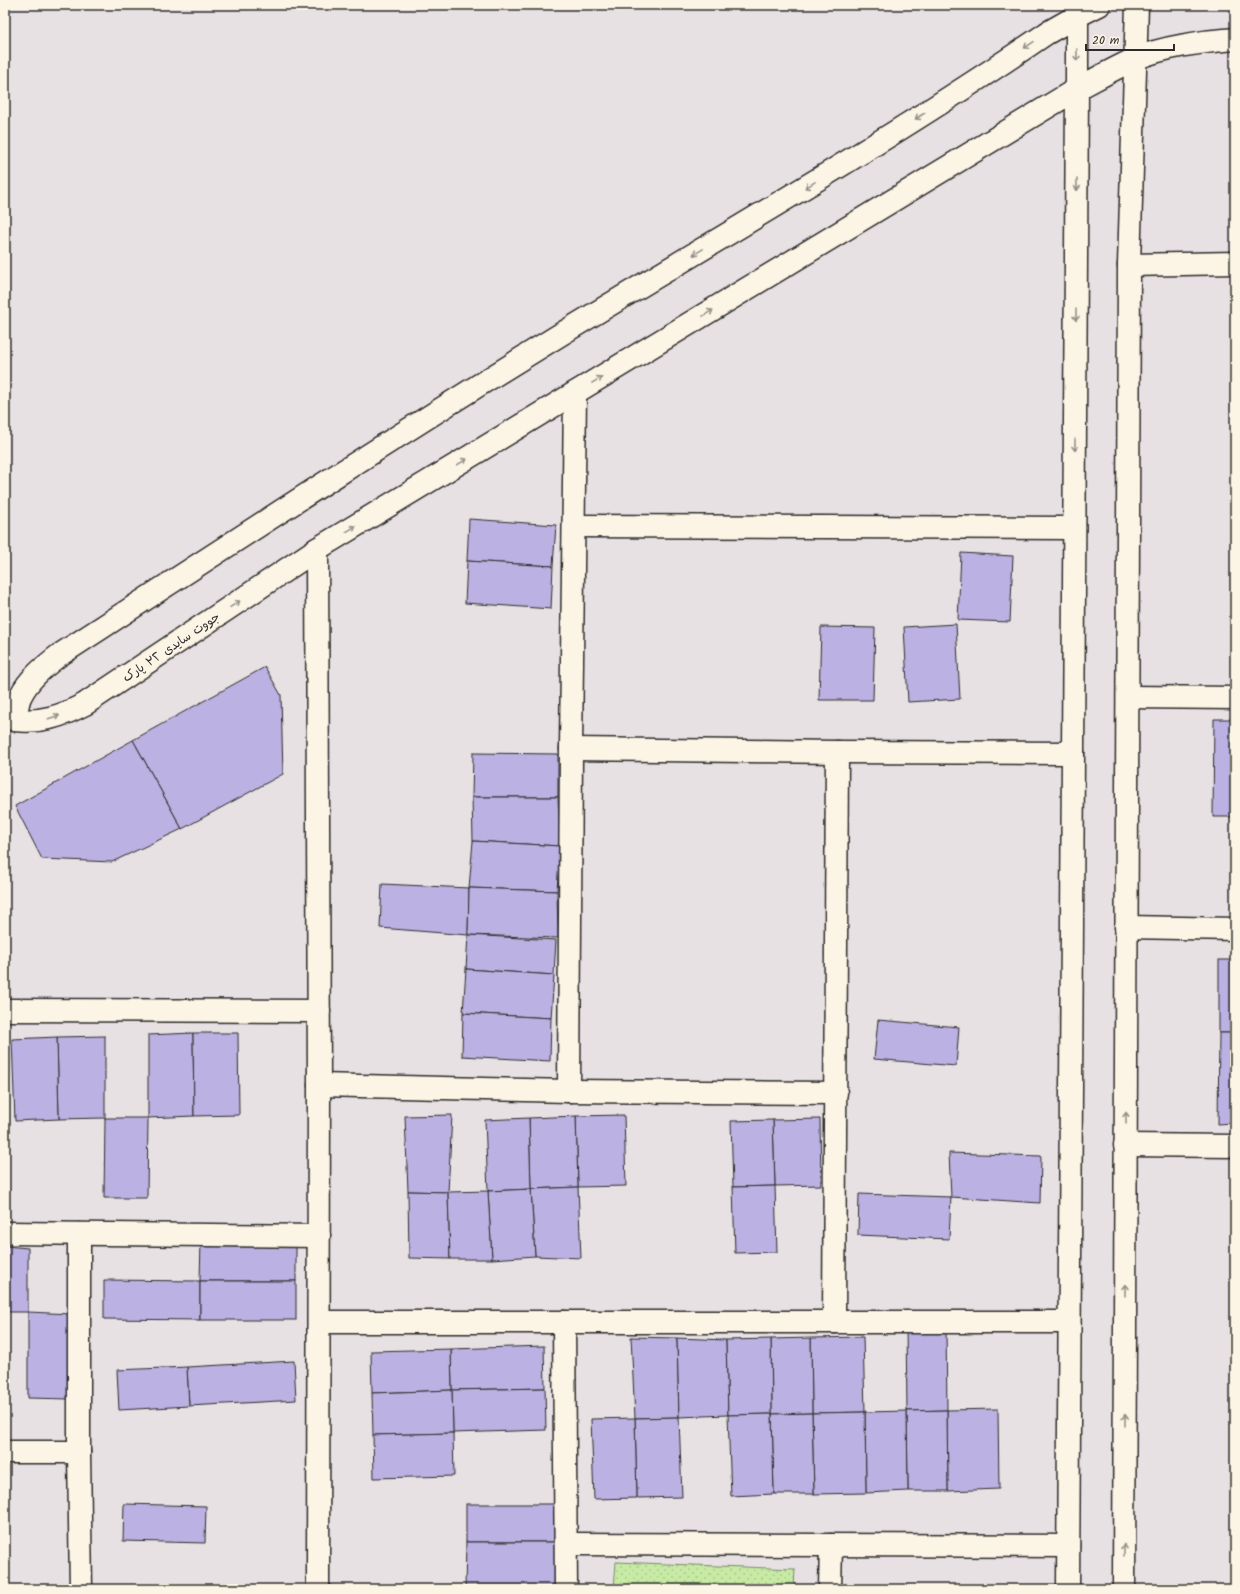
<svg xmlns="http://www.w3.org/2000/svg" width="1240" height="1594" font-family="Kalam,'Playpen Sans Arabic',sans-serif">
<defs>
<pattern id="grass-dots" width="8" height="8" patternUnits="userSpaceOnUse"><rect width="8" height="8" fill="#c7eaa4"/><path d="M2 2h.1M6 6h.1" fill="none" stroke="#abc98d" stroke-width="1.8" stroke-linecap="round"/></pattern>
</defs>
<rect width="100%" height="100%" fill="#e8e1e4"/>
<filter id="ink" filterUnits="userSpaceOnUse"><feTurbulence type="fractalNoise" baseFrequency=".025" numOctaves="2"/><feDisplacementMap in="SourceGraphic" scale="8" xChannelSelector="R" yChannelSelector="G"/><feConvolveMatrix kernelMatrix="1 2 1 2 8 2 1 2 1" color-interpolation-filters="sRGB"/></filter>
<g filter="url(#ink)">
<path fill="url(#grass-dots)" stroke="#798a68" d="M616,1562L795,1569L794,1589H614Z"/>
<g fill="#bbb1e2" stroke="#2b2b2b">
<path d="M469,519L556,525L553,566L467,561Z"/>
<path d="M961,553L1013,556L1010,622L958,620Z"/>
<path d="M467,561L553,566L551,609L465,603Z"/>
<path d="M956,624L960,699L908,702L904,627Z"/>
<path d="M821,627L875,628L873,700H819Z"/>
<path d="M265,667L281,695L283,774L182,829L133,740Z"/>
<path d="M1214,719H1235V817H1213Z"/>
<path d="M133,740L182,829L112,862L42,859L15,806Z"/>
<path d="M473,753L558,754V797H472Z"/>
<path d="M472,797H558L560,846L473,841Z"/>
<path d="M473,841L560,846L557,891L469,888Z"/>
<path d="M382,884L469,888L468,935L380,928Z"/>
<path d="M469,888L557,891L558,938L468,935Z"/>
<path d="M468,935L556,940L554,975L466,969Z"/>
<rect x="1219" y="960" width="16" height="73"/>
<path d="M466,969L554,975L551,1018L463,1013Z"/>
<path d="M463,1013L551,1018L550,1061L462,1056Z"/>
<path d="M878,1020L959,1027L956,1066L874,1059Z"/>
<path d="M193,1033L194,1116L148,1118V1035Z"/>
<path d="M193,1033H238L239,1115L194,1116Z"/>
<path d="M1219,1033H1235V1123L1218,1124Z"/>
<path d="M105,1036V1118L59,1119L57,1037Z"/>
<path d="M57,1037L59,1119L15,1121L12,1039Z"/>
<path d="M452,1115L448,1192L408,1191L405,1116Z"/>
<path d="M624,1115L626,1186L578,1187L576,1116Z"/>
<path d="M576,1116L578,1187L531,1189L529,1118Z"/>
<path d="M105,1118H148L147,1198H104Z"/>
<path d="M529,1118L531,1189L488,1191L485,1120Z"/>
<path d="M820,1119L821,1185L775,1186L773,1120Z"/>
<path d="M773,1120L775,1186L733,1187L731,1121Z"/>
<path d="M949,1153L1041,1156L1040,1203L951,1197Z"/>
<path d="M775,1186L777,1252L735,1253L733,1187Z"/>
<path d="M578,1187L581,1258L535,1256L531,1189Z"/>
<path d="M531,1189L535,1256L492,1259L488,1191Z"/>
<path d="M408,1191L448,1192L450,1259L409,1258Z"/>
<path d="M488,1191L492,1259H450L448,1192Z"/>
<path d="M859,1194L951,1197L949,1239L858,1235Z"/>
<path d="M201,1240L296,1241V1281H200Z"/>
<path d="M5,1246L28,1248V1312H5Z"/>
<path d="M104,1280L200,1281V1320L104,1319Z"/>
<rect x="200" y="1281" width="96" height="39"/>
<path d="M28,1312L71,1314L69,1399L28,1398Z"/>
<path d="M906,1327H946L947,1410L907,1411Z"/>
<path d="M631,1337L677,1338L679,1417L635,1418Z"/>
<path d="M863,1337L865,1412L812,1413L811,1338Z"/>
<path d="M677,1338L726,1340L728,1415L679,1417Z"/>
<path d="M811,1338L812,1413L772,1414L771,1339Z"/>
<path d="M771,1339L772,1414L728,1415L726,1340Z"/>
<path d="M544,1346L545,1388L452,1390L451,1349Z"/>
<path d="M451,1349L452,1390L372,1393L371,1351Z"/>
<path d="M294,1361L296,1400L189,1406L187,1367Z"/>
<path d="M187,1367L189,1406L119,1410L117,1370Z"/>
<path d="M545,1388L546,1430L453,1433L452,1390Z"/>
<path d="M452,1390L453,1433L373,1435L372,1393Z"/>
<path d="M998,1409L999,1489L948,1491L947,1410Z"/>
<path d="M947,1410L948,1491H908L907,1411Z"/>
<path d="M907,1411L908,1491L866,1493L865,1412Z"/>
<path d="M865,1412L866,1493L814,1494L812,1413Z"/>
<path d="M812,1413L814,1494H774L772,1414Z"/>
<path d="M772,1414L774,1494L731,1496L728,1415Z"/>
<path d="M679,1417L682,1497L637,1498L635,1418Z"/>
<path d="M635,1418L637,1498L594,1499L591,1419Z"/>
<path d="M453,1433L454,1476L374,1478L373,1435Z"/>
<path d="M124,1504L206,1506L205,1543L123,1541Z"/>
<rect x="466" y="1504" width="93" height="38"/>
<path d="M466,1542H559V1589H465Z"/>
</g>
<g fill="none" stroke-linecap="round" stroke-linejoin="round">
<defs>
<g id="minor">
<path d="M1129,265L1235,263"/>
<path d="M575,526L1074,528"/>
<path d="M317,549L319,1085L318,1589"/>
<path d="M1128,697L1235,698"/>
<path d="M571,749L837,752L1073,753"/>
<path d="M1126,927L1235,929"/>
<path d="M5,1010L319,1011"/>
<path d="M319,1085L569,1091L836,1093"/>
<path d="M569,1091L571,749L575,393"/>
<path d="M1125,1145L1235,1146"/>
<path d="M5,1233L319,1236"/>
<path d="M79,1234V1452L81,1589"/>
<path d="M319,1322H1069"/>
<path d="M564,1322L566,1589"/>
<path d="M834,1322L837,752"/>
<path d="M5,1452H79"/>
<path d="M566,1544L1068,1546"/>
<path d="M830,1589L831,1545"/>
</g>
<g id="tertiary">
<path d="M1099,5L1077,16L1047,33C889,141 722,236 558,336C389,440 224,548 58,656C44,667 29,679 21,695C17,702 17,712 15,720C41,723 62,716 85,704L317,549L1077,89C1096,79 1115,68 1135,59C1162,47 1205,41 1235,39"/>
<path d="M1068,1589L1077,89V5"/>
<path d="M1124,1589L1129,265L1137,5"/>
</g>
</defs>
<use href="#minor" stroke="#2b2b2b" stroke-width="25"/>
<use href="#tertiary" stroke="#2b2b2b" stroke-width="25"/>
<use href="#minor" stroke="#fcf5e5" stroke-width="22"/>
<use href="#tertiary" stroke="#fcf5e5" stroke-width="22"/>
</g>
<defs><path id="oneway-shaft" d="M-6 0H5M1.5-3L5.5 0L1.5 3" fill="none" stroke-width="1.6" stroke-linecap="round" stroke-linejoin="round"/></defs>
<g stroke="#949088">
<use href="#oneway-shaft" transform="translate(1029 45) rotate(146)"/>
<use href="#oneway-shaft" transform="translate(1077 55) rotate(89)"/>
<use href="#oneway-shaft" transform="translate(920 116) rotate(147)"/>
<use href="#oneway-shaft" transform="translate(810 185) rotate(149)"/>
<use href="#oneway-shaft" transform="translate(1077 185) rotate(90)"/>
<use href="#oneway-shaft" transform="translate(698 252) rotate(149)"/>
<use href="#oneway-shaft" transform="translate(708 313) rotate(-31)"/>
<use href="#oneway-shaft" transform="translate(1076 315) rotate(90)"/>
<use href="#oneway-shaft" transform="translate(597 380) rotate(-31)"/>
<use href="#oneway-shaft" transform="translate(1075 445) rotate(90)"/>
<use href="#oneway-shaft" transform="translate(462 462) rotate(-31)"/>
<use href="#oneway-shaft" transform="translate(351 529) rotate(-31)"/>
<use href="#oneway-shaft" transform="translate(235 604) rotate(-34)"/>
<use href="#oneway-shaft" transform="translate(54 717) rotate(-17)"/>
<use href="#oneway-shaft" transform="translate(1126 1118) rotate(-90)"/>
<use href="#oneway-shaft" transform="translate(1125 1290) rotate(-90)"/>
<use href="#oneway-shaft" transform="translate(1125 1420) rotate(-90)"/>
<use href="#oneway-shaft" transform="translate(1124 1550) rotate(-90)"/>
</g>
</g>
<g text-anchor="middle" stroke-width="4" stroke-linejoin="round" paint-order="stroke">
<g font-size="12" fill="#2b2b2b" stroke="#fcf5e5">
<text transform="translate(171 647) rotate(-34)" y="4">جووت سایدی ٣٢ پارک</text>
</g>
</g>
<rect width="1240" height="1594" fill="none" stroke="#fcf5e5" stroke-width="20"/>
<rect x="10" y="10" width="1220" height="1574" fill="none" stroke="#2b2b2b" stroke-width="1.5" filter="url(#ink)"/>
<path d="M1086 44v6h88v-6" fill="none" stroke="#2b2b2b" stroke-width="2"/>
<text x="1092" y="44" font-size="12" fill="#2b2b2b" stroke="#fcf5e5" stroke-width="3" paint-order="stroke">20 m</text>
</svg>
